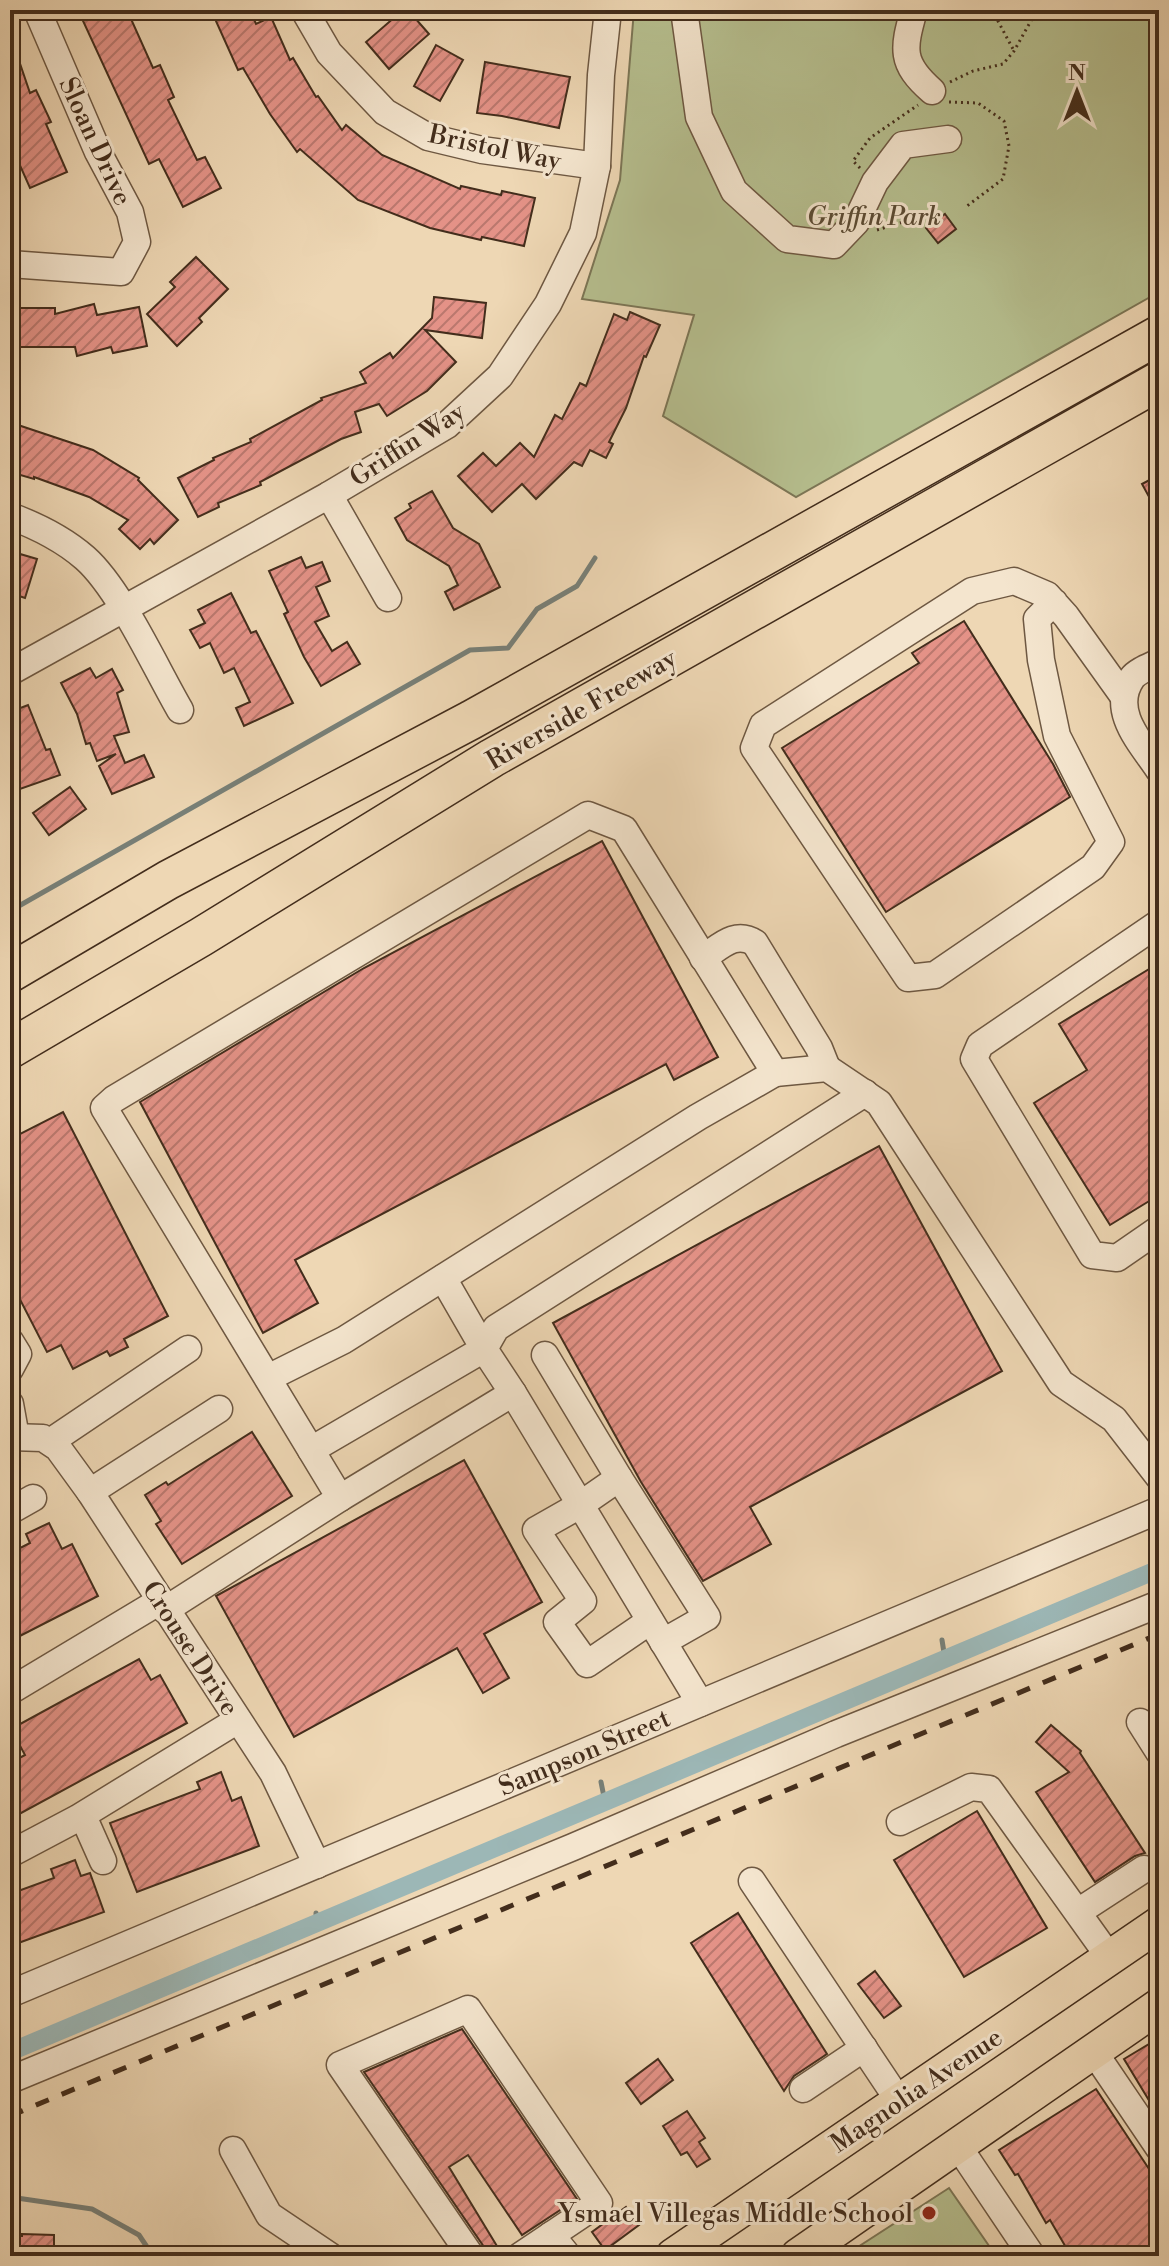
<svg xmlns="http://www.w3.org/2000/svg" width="1169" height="2266" font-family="'Libre Bodoni',serif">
<defs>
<pattern id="building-hatch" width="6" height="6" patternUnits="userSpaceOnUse" patternTransform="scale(2)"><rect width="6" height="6" fill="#e49287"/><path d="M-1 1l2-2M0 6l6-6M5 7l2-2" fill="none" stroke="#ba786e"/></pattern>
</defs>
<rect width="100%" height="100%" fill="#eed7b4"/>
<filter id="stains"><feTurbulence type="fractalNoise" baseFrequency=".0025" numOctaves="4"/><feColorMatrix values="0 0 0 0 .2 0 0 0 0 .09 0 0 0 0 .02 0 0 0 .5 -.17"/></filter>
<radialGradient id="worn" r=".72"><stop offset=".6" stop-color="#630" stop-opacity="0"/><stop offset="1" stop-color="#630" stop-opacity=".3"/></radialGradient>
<g fill="#b6bf8f" stroke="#7c7656" stroke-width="2">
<path d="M634,10H1159V292L796,497L663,416L694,315L582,299L620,180Z"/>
<path d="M949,2188L996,2256H844Z"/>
</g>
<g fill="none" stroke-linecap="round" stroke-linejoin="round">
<g stroke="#788078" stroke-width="5">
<path d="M10,911L470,650L508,648L537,609L577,586L595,558"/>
<path d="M942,1640L945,1659"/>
<path d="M601,1782L605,1802"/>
<path d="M316,1913V1924"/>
<path d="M10,2197L92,2209L139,2235L153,2256"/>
</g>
<path stroke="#9cb7b6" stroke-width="18" d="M10,2052L1159,1569"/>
</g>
<g fill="url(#building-hatch)" stroke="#432d1c" stroke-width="2">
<path d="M78,10H127L153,68L160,65L174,97L168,100L197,160L205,157L221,188L183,207L159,159L149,164Z"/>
<path d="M211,10H250L256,24L271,17L290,60L293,58L316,97L318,96L342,130L346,125L382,155L460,189L461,186L501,195L502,191L535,198L524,246L482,237L481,240L430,228L358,200L300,149L297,152L270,114L243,68L238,70Z"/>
<path d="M403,10H408L429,34L389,69L366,42Z"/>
<path d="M10,43H13L30,93L36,90L51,122L46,124L67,172L30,188L10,143Z"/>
<path d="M436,45L463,60L440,101L414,86Z"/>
<path d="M485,62L570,77L559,128L502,116L477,113Z"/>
<path d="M945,214L956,229L938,243L926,228Z"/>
<path d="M196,257L228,289L199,318L202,322L177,346L147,314L175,287L170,282Z"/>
<path d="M434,297L486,303L482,338L425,330L456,362L427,391L387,416L379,404L355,412L361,432L341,439L260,482L261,485L218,503L219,507L198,517L178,478L214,460L213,458L251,442L250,439L322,400L321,398L366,383L360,372L390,353L393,358L432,318Z"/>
<path d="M94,304L97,315L139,307L147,346L113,353L111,347L77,356L75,347H10V308H55V314Z"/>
<path d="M630,312L660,325L646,357L644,356L626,408L609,442L613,444L606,458L590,450L582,466L574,462L536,499L522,484L492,512L458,476L483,453L496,466L520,443L534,457L555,415L562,419L580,383L586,386L614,314L627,320Z"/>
<path d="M15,424L93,450L139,478L138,480L178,520L154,544L150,539L140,549L119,529L128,520L89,497L34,477V479L10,472V440Z"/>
<path d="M1159,475V515L1142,484Z"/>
<path d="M432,491L453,528L479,544L500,587L454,610L445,592L458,585L449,566L407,540L395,518L411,508L409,504Z"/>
<path d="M10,551L37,559L25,598L10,593Z"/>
<path d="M301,557L306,568L322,562L330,581L316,587L329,616L315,622L332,651L347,642L360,664L321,686L304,657L284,614L288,612L269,571Z"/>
<path d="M231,593L251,633L256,631L293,703L244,726L236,708L250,702L234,668L224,673L210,643L200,648L190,630L205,623L198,610Z"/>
<path d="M964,621L1053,764L1070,797L886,912L782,748L919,663L912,653Z"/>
<path d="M90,668L96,678L112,669L123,690L117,693L129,732L114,736L125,763L144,755L154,777L112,794L99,766L116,754L97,761L90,743L86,744L77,714L61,683Z"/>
<path d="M28,705L46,750L50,749L60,775L17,790L10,772V712Z"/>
<path d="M70,787L86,809L49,835L33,813Z"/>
<path d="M602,841L718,1057L674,1080L666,1064L295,1260L318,1303L263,1333L140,1102L364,968Z"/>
<path d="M1159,963V1195L1110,1225L1034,1103L1087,1070L1059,1024Z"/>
<path d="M63,1112L168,1316L124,1339L128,1347L110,1356L107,1351L73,1369L61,1345L47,1352L10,1280V1139Z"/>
<path d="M879,1146L1002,1371L750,1507L771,1544L703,1581L641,1482L553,1323Z"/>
<path d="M252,1432L292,1496L182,1564L156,1524L161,1521L145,1495L166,1482L168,1485Z"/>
<path d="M464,1460L542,1602L484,1634L509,1678L483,1693L457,1648L294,1737L216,1596Z"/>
<path d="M49,1523L62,1549L72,1544L98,1596L10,1641V1553L30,1543L26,1534Z"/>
<path d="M139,1659L151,1680L160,1675L187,1723L10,1819V1763L25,1755L11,1729Z"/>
<path d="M1051,1725L1081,1751L1080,1753L1145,1853L1135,1856L1095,1882L1036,1792L1069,1772L1036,1742Z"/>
<path d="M221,1772L232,1801L241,1797L259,1846L137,1892L110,1823L200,1789L197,1782Z"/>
<path d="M977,1811L1047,1928L964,1977L894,1860Z"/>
<path d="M75,1860L81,1876L90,1873L104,1912L10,1946V1894L54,1878L51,1869Z"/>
<path d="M738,1913L827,2054L794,2076L784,2091L691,1943Z"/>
<path d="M875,1971L901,2006L884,2018L858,1984Z"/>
<path d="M462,2029L577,2199L522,2235L468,2155L449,2167L503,2256H487L484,2247L364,2072Z"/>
<path d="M1159,2038V2117L1124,2059Z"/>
<path d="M658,2059L673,2080L641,2104L626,2083Z"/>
<path d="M1096,2089L1159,2184V2256H1071L1050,2220L1046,2223L1018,2174L1015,2175L999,2150Z"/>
<path d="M687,2111L705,2138L699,2142L710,2159L697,2167L687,2152L681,2155L663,2126Z"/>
<path d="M626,2207L639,2225L605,2250L592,2232Z"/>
<path d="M22,2234L54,2235V2256H10V2236H22Z"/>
</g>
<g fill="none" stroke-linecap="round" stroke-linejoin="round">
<defs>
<g id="minor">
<path d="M304,10L329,53L385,112L428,137L482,150L597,166"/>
<path d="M684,10L699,117L734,191L787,239L834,245L856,222L875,182L903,145L948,139"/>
<path d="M914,10C903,49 900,63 932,91"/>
<path d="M10,264L121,272L137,242L130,212L98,152L37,10"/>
<path d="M329,495L388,598"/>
<path d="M10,516C37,526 62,538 85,558C120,589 155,667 180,710"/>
<path d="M1054,602L1037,619L1041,660L1057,736L1111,842L1093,867L935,975L908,978L754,748L763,725L972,591L1014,581L1047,595L1066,616L1124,697"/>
<path d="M1159,662C1151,666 1137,671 1132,678C1109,711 1142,744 1159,770"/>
<path d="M10,672L329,495L447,425L500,376L548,304L583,233L597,166L601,75L608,10"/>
<path d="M1159,923L980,1045L974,1059L1092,1255L1117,1258L1159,1229"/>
<path d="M703,958C720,947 735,930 755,943L819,1048L827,1068"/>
<path d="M10,1341L18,1354L10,1369"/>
<path d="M545,1355L619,1478"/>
<path d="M268,1378L344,1340L698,1117L775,1073"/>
<path d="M513,1393L700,1703"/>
<path d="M10,1404L16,1437"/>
<path d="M10,1437L43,1438L58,1448L90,1492L273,1773L317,1865"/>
<path d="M50,1442L188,1349"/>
<path d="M311,1450L484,1349L443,1278"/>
<path d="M90,1492L219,1409"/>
<path d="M340,1498L513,1393L484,1349L496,1328L865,1093"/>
<path d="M10,1511L33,1498"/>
<path d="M165,1610L340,1498L104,1108L114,1099L588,815L624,829L775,1073L827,1068L879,1103L1061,1383L1114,1419L1159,1477"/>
<path d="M650,1621L587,1664L557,1622L583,1601L536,1530L580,1505L619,1478L707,1617L663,1642"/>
<path d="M10,1691L160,1601"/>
<path d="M1140,1722L1159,1752"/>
<path d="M83,1816L103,1861"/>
<path d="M900,1822L971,1787L989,1789L1110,1958"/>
<path d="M10,1854L78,1818L238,1720"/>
<path d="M752,1881L899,2101"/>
<path d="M1078,1912L1144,1869"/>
<path d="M10,1994L1159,1510"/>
<path d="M1094,2052L1159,2148"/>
<path d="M10,2080L573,1847L836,1734L1159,1604"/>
<path d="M803,2089L864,2048"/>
<path d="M958,2146L1032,2256"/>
<path d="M233,2150L269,2215L330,2256"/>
<path d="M551,2235L568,2256"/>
<path d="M471,2256L340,2065L468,2009L599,2203L520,2256"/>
</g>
<g id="major">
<path d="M673,2256L1159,1924"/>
<path d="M798,2256L1159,2006"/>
</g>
<g id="highway">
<path d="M10,973L168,880L471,720L1159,335"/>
<path d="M10,1049L201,937L492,758L1159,381"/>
</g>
</defs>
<use href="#minor" stroke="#6e5842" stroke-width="29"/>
<use href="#major" stroke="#432d1c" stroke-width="37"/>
<use href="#highway" stroke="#432d1c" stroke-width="41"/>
<g stroke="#432d1c" stroke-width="3" stroke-dasharray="2 4" stroke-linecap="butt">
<path d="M813,10H814"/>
<path d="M992,10L1013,49"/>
<path d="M1154,10L1159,19"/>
<path d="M950,82L973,71L1003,64L1014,51L1037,10"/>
<path d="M949,102L978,103L1004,121L1009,146L1003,179L967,206"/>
<path d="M860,168L853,161L870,138L918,105"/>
<path d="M877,230L923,216"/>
</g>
<use href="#minor" stroke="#f4e5ce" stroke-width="26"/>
<use href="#major" stroke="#eed7b4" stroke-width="34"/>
<use href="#highway" stroke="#eed7b4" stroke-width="38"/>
<path stroke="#432d1c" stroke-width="5" stroke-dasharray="14 14" stroke-linecap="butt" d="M10,2116L1159,1634"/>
</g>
<circle fill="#8f2418" stroke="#f4e5ce" stroke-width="3" cx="929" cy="2213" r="8"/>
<g text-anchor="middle" stroke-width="6" stroke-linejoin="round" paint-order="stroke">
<g font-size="26" fill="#432d1c" stroke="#f4e5ce">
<text transform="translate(96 141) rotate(65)" y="9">Sloan Drive</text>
<text transform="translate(495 147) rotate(12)" y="9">Bristol Way</text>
<text transform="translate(407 444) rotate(-33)" y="9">Griffin Way</text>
<text transform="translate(581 709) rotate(-30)" y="9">Riverside Freeway</text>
<text transform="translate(191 1648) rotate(57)" y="9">Crouse Drive</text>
<text transform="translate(584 1752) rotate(-23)" y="9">Sampson Street</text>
<text transform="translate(916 2090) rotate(-34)" y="9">Magnolia Avenue</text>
</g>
<g font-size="26" font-style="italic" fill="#5a4a33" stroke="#f4e5ce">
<text x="874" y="225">Griffin Park</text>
</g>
<g font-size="26" fill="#432d1c" stroke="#f4e5ce" text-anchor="end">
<text x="913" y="2222">Ysmael Villegas Middle School</text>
</g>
</g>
<rect width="1169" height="2266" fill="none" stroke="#eed7b4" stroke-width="40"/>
<rect x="12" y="12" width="1145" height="2242" fill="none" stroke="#432d1c" stroke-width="4"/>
<rect x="20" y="20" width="1129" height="2226" fill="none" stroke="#432d1c" stroke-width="2"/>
<g transform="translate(1077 92)" stroke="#f4e5ce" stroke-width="6" paint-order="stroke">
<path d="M0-6L14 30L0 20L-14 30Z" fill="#432d1c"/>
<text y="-12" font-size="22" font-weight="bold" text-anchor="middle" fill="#432d1c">N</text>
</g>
<rect width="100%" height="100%" filter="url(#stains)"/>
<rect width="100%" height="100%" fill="url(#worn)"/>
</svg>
